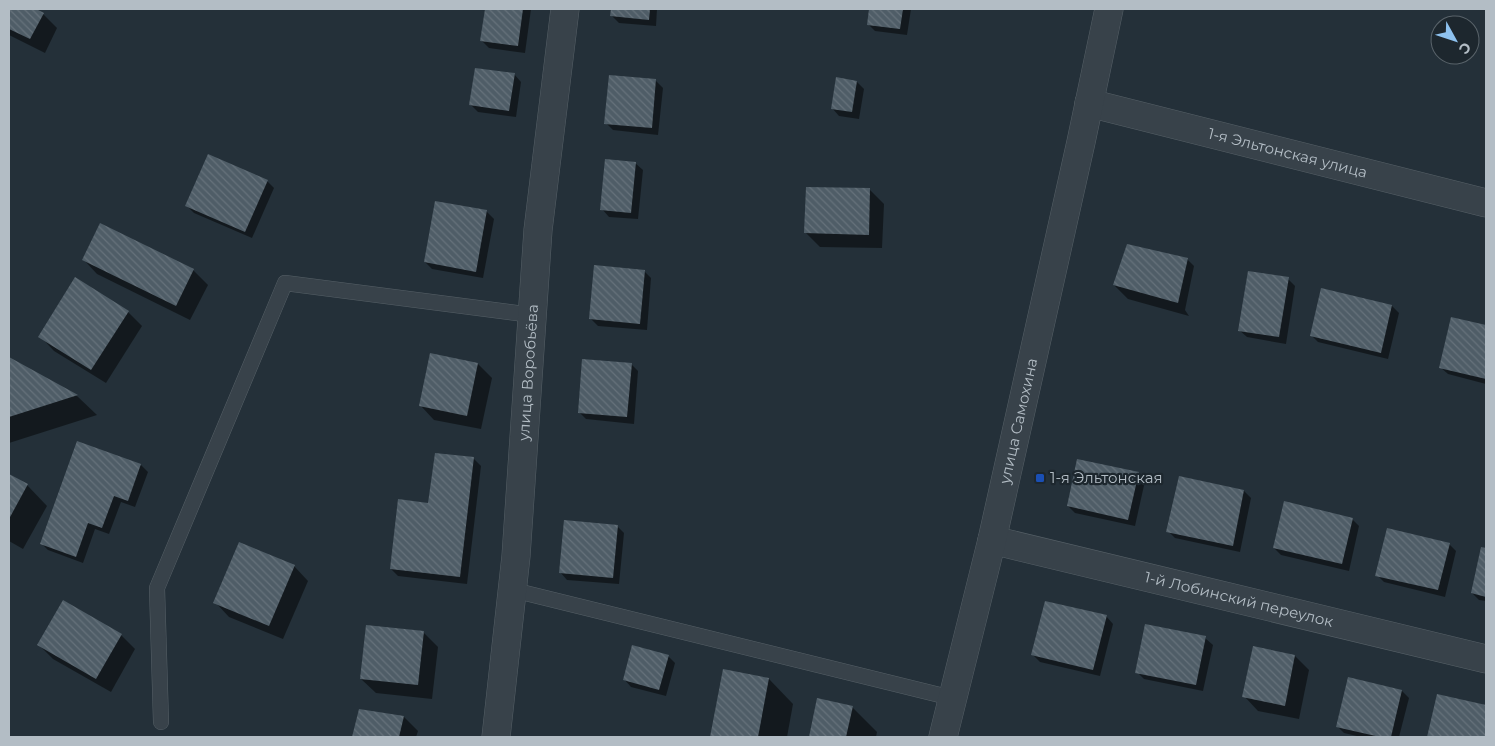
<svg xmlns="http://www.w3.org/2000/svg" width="1495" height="746" font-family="Montserrat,sans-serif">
<defs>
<pattern id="building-back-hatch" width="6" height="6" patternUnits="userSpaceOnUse" patternTransform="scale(1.25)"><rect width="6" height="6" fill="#4f5d67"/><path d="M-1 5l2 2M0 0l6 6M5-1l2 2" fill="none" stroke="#66727b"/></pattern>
</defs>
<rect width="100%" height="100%" fill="#243039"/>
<g fill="#0007">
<path d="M9,9H33L43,14L57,28L45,53L9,35Z"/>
<path d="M486,9H531L525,53L489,48L482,41Z"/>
<path d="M612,9H657L656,26L619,23L612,16Z"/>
<path d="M870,9H911L907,35L875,31L868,24Z"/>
<path d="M514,74L521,82L516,117L478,112L471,105Z"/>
<path d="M837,79L857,82L864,89L859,119L839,116L832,108Z"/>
<path d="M656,81L663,88L658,135L613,130L606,123Z"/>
<path d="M635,163L643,170L638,219L609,217L602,209Z"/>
<path d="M267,181L274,188L252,238L194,213L187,206Z"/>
<path d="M869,189L884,204L882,248L820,247L806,233Z"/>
<path d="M486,211L494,219L483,278L432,269L425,262Z"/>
<path d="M83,259L193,270L208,285L190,320L97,274Z"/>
<path d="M1187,259L1194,266L1185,310L1189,316L1128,299L1114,285Z"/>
<path d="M644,271L651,278L647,330L598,326L591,319Z"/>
<path d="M1288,279L1295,286L1286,344L1247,337L1239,330Z"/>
<path d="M1322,289L1392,306L1399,313L1388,359L1318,342L1311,335Z"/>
<path d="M128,312L142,326L106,383L54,351L40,336Z"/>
<path d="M1452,318L1486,326V384L1448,374L1440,367Z"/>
<path d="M9,358L77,396L97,415L9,443Z"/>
<path d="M478,364L492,378L481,429L434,420L420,405Z"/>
<path d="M631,364L638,371L634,424L586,419L579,412Z"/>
<path d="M473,458L481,466L467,584L398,576L391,569L430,504Z"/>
<path d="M141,465L148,472L135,507L121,502L109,534L95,529L83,563L48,550L41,543Z"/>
<path d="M1138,473L1145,481L1135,526L1075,513L1068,506Z"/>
<path d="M9,475L27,485L47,506L23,549L9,541Z"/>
<path d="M1180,478L1244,491L1251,498L1240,552L1175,538L1168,531Z"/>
<path d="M1352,519L1359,526L1349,571L1281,555L1274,548Z"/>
<path d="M617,526L624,533L619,584L567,580L560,572Z"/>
<path d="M1449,544L1456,551L1445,597L1384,582L1377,575Z"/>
<path d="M1482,548L1486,549V601L1479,600L1472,593Z"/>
<path d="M294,566L308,581L283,639L229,617L215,602Z"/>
<path d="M1106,616L1113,624L1100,676L1040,662L1033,655Z"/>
<path d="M423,632L438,647L432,699L376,693L361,679Z"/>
<path d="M121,635L135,649L111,692L53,659L39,645Z"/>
<path d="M1205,638L1213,645L1203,691L1144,679L1137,672Z"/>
<path d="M668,656L675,663L666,696L631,687L624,679Z"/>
<path d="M1295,656L1309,670L1299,719L1258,711L1244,696Z"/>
<path d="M724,670L769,679L793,704L787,737H711Z"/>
<path d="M1402,691L1409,698L1399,737H1361L1344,733L1337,726Z"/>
<path d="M1438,695L1486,706V737H1428Z"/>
<path d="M818,700L852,707L877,732L876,737H810Z"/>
<path d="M360,711L404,717L418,731L416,737H354Z"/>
</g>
<g fill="url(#building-back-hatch)">
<path d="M9,9H36L44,13L30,39L9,29Z"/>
<path d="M485,9H523L518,46L480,41Z"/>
<path d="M611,9H650L649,20L610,16Z"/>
<path d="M869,9H903L900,29L867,25Z"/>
<path d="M475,68L515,73L509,111L469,105Z"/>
<path d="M609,75L656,79L652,128L604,124Z"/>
<path d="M836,77L857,81L852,112L831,109Z"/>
<path d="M208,154L268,180L245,232L185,206Z"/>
<path d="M605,159L636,162L631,213L600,210Z"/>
<path d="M806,187L870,188L869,235L804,233Z"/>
<path d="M435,201L487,210L476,272L424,262Z"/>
<path d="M100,223L194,269L176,306L82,260Z"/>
<path d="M1127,244L1188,258L1178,303L1113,285Z"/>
<path d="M594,265L645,270L640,324L589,319Z"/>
<path d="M1248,271L1289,277L1279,337L1238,331Z"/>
<path d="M75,277L129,311L91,370L38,337Z"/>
<path d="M1321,288L1392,305L1381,353L1310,336Z"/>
<path d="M1451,317L1486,325V379L1439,368Z"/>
<path d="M430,353L478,363L467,416L419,406Z"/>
<path d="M9,357L78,395L9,417Z"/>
<path d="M582,359L632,363L627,417L578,413Z"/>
<path d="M77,441L141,464L128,501L114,496L102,528L88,523L76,557L40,544Z"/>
<path d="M435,453L474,457L460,577L390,569L398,499L428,503Z"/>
<path d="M1077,459L1139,472L1128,520L1067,506Z"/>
<path d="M9,474L28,484L9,519Z"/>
<path d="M1179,476L1244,490L1233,546L1166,532Z"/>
<path d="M1284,501L1353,518L1342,564L1273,548Z"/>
<path d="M564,520L618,525L613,578L559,573Z"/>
<path d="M1387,528L1450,543L1438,590L1375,576Z"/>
<path d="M239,542L295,565L269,626L213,603Z"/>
<path d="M1481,547L1486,548V597L1471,593Z"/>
<path d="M63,600L122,634L96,679L37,645Z"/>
<path d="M1045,601L1107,615L1093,670L1031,655Z"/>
<path d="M1145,624L1206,636L1196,685L1135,673Z"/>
<path d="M366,625L424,631L418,685L360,679Z"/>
<path d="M632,645L669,655L659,690L623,680Z"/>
<path d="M1253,646L1295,655L1285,706L1242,697Z"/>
<path d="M723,669L769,678L758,737H710Z"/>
<path d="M1348,677L1402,690L1391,737H1380L1336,727Z"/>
<path d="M1437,694L1486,705V737H1427Z"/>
<path d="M817,698L853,706L846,737H809Z"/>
<path d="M359,709L404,716L399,737H352Z"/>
</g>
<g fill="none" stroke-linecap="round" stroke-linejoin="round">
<defs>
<g id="service">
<path d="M513,590L952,698"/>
<path d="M161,722L157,588L285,283L532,315"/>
</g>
<g id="minor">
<path id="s1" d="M992,540L1486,659"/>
<path id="s2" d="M496,737L516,556L538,230L565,9"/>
</g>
<g id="tertiary">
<path id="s3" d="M1089,103L1486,203"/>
<path id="s4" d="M943,737L992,540L1081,142L1109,9"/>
</g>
</defs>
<use href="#service" stroke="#566067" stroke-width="16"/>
<use href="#minor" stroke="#566067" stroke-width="29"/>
<use href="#tertiary" stroke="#566067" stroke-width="29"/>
<use href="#service" stroke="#38424a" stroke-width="15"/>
<use href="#minor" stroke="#38424a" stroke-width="28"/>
<use href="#tertiary" stroke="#38424a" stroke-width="28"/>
</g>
<rect fill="#1a4fb4" stroke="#1d272e" stroke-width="2" x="1035" y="473" width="10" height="10" rx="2.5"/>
<g text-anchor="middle" stroke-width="4.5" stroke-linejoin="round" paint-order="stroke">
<g font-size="15" fill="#b3bdc5" stroke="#1d272e">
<text dy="5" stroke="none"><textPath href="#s3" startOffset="205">1-я Эльтонская улица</textPath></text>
<text dy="5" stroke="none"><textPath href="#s2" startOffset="366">улица Воробьёва</textPath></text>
<text dy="5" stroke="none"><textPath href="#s4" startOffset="325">улица Самохина</textPath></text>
<text dy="5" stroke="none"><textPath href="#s1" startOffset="254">1-й Лобинский переулок</textPath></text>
</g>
<g font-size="15" fill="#b3bdc5" stroke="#1d272e" text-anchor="start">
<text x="1050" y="483">1-я Эльтонская</text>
</g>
</g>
<rect width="1495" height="746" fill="none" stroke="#b3bdc5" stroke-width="20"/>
<g transform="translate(1455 40) rotate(130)"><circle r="24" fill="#1d272e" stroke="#59636a"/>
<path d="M0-4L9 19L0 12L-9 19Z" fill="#8ec2ef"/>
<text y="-8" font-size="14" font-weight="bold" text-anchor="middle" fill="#b3bdc5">С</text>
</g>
</svg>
